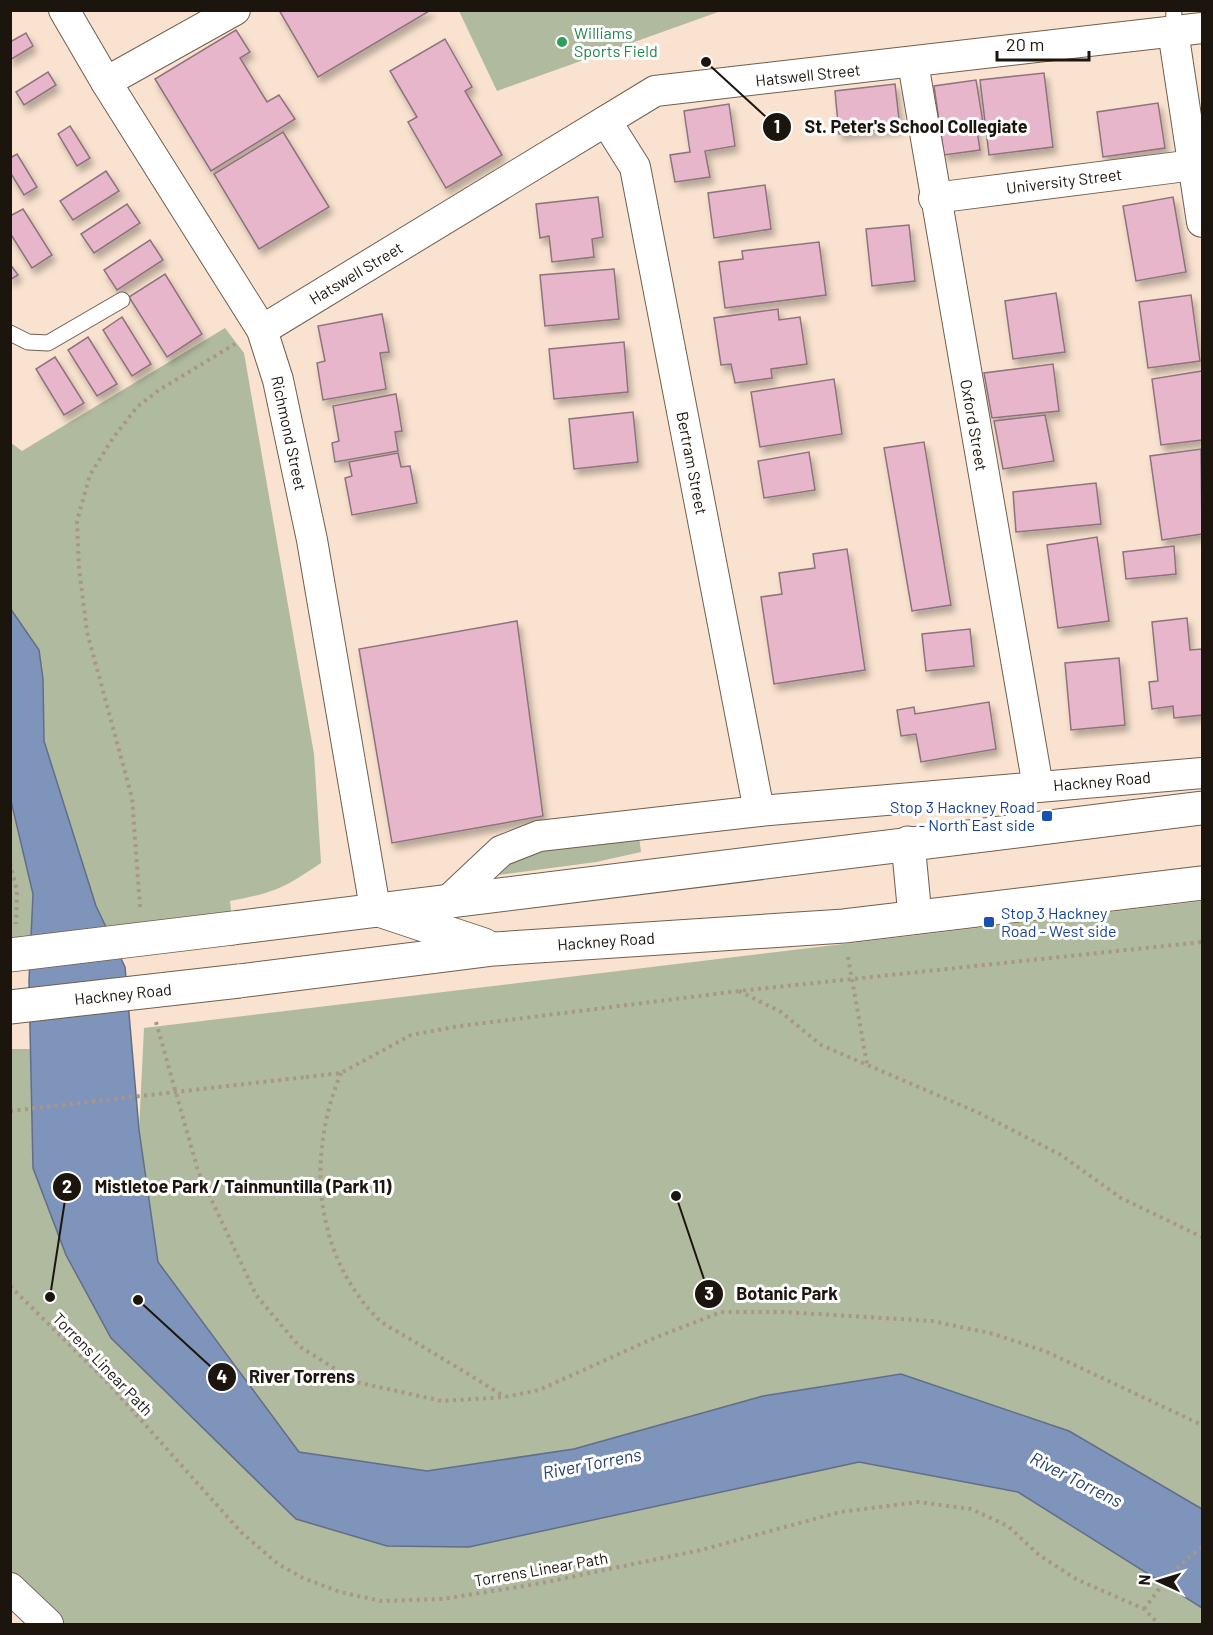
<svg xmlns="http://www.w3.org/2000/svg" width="1213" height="1635" font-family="Barlow,sans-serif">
<defs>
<filter id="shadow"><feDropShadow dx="3.5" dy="6" stdDeviation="3" flood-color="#0004"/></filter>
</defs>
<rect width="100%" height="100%" fill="#f9e2cf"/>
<g fill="#b0ba9f">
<path d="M459,11H721L497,91Z"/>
<path d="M225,328L244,353L314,754L321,863C284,888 274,893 230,901L233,928L11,955L10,442L22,451Z"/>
<path d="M639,837L641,852L596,862L498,875L496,872L517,858L533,852Z"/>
<path d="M1202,901V1509L1069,1431L763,1396L574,1449L427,1471L299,1452L158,1262L139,1130L144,1028Z"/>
<path d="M10,1049H32L33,1168L66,1255L111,1338L296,1519L469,1547L859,1462L1018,1492L1202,1608V1624H65L11,1571Z"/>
</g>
<path fill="#7f94bb" stroke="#616e87" stroke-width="1.5" d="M10,608L39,650L43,679L44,741L96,906L125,967L139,1130L158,1262L299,1452L427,1471L574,1449L763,1396L901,1374L1069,1431L1202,1509V1608L1018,1492L859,1462L469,1547L387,1546L296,1519L111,1338L66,1255L33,1168L29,981L33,894L11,801Z"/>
<g fill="#e7b6ca" stroke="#8d737d" stroke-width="1.5" filter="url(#shadow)">
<path d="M279,10H431L318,77Z"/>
<path d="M236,30L250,52L240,58L267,102L279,95L295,119L211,171L155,79Z"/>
<path d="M26,33L33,46L10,60V42Z"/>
<path d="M445,39L472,87L465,91L502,155L446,188L408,122L417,117L390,71Z"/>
<path d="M48,72L56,85L24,105L16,92Z"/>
<path d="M1044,73L1053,147L989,155L980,80Z"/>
<path d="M976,80L983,123L976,124L980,150L944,155L934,86Z"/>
<path d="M895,84L900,128L839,134L835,91Z"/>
<path d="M1158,103L1165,148L1103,157L1097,112Z"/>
<path d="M729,104L735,146L705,151L710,177L675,182L670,155L690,152L684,111Z"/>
<path d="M70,126L90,158L77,166L58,134Z"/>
<path d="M283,132L329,207L259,249L214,174Z"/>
<path d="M17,154L37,187L24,195L10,172V158Z"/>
<path d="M106,171L119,191L73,220L60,201Z"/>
<path d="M765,185L771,229L714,238L708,193Z"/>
<path d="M598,197L603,237L592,239L594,257L552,262L549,236L540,238L536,204Z"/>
<path d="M1173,197L1186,272L1136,281L1123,206Z"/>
<path d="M127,204L140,223L94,253L81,234Z"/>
<path d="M23,209L52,255L32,268L10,233V216Z"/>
<path d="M909,225L915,281L872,286L866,229Z"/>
<path d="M150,240L163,260L117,290L104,270Z"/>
<path d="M819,242L826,295L725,308L719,262L743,259L742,251Z"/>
<path d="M10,264L18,275L10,280Z"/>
<path d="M614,269L619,319L545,326L540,275Z"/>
<path d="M165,274L202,334L167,357L129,297Z"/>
<path d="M1056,293L1065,352L1013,359L1005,301Z"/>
<path d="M1191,295L1200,361L1148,368L1139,302Z"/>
<path d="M778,309L779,320L800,317L807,364L771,369L772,378L735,383L731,364L721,365L714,318Z"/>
<path d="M382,314L389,352L380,353L386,389L323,400L317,363L325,361L318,326Z"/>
<path d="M122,317L151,364L132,376L103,330Z"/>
<path d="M88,337L117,384L97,396L68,350Z"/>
<path d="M624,342L628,392L554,399L549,349Z"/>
<path d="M55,357L84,403L64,415L36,369Z"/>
<path d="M1053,364L1059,411L992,418L984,373Z"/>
<path d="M1202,371V440L1161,445L1152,379Z"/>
<path d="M834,379L842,434L760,447L751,392Z"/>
<path d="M396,394L402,431L395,432L398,451L335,462L332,443L339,441L333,406Z"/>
<path d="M633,412L638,462L574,469L569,419Z"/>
<path d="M1045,415L1054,461L1003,469L994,421Z"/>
<path d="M924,442L951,605L912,611L884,448Z"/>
<path d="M1201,449L1202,534L1162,540L1150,456Z"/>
<path d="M809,452L815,490L764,498L758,461Z"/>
<path d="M398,453L401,467L410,466L417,503L352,515L345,478L352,476L349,462Z"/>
<path d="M1096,483L1101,524L1016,532L1013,492Z"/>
<path d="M1097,537L1109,621L1058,628L1047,545Z"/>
<path d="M1174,546L1176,574L1126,579L1123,552Z"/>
<path d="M847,549L865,670L774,684L761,597L782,594L779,573L815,568L813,554Z"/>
<path d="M1187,618L1190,650L1202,649V715L1174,718L1173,706L1152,709L1149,682L1158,681L1152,622Z"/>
<path d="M517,621L543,816L392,843L359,649Z"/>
<path d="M970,629L974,666L926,671L922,634Z"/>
<path d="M1119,658L1125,725L1071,730L1065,663Z"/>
<path d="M989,702L996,749L921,762L916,734L901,736L897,710L914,707L915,714Z"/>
</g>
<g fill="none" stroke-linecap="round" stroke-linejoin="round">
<defs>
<g id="service">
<path d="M1173,31L1174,10"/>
<path d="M10,333L28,342L48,343L122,300"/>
</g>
<g id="minor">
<path d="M64,10L106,82L262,330L278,380L312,540L375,908"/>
<path d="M1173,31L1202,222"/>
<path d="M913,63L1038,787"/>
<path d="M106,82L235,10"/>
<path d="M606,121L635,167L759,811"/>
<path d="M934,198L1194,165"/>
<path d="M262,330L655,91L1202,28"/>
<path d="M450,899L501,851L539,836L759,811L1202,773"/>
<path d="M10,1588L48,1624"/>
</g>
<g id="trunk">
<path d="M908,843L915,916"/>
<path d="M382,911L484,945"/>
<path d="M233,928L1202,808"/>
<path d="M239,981L494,949L844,926L1202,883"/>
</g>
</defs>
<use href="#service" stroke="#725e4e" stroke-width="17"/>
<use href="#minor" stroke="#725e4e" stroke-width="32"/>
<use href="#trunk" stroke="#725e4e" stroke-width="35"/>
<g stroke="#a89788" stroke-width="4" stroke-dasharray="3 4.5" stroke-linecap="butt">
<path d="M10,863L17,891L16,924"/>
<path d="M140,907L132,798L87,632L79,568L77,521L90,475L113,438L137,407L159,390L235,344"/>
<path d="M848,957L867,1064"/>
<path d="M739,991L781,1012L821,1045L979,1113L1061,1155L1121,1198L1202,1237"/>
<path d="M156,1022L198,1171L256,1295L299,1346L356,1382L442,1401L505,1397L539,1390L652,1339L721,1312H784L932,1321L994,1334L1047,1352L1202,1425"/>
<path d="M341,1073C307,1155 313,1251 376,1317C386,1327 403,1334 415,1342C445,1360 475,1378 505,1397"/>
<path d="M306,1077L341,1073L411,1035L460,1026L739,991L1202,942"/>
<path d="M10,1286L107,1382L241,1532L278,1564L303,1578L340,1592L381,1601L443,1599L542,1583L701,1550L840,1512L919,1502L971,1509L1008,1526L1039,1555L1076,1579L1144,1609L1159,1624"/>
<path d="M1144,1609L1173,1571L1202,1547"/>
</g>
<use href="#service" stroke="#fff" stroke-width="15"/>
<use href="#minor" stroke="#fff" stroke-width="30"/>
<use href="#trunk" stroke="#fff" stroke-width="33"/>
<defs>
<g id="trunk-bridge">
<path d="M10,955L233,928"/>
<path d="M10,1007L239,981"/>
</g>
</defs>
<use href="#trunk-bridge" stroke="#725e4e" stroke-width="35" stroke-linecap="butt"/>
<path stroke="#a89788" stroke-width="4" stroke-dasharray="3 4.5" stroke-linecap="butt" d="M10,1111L306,1077"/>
<use href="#trunk-bridge" stroke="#fff" stroke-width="33"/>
</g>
<circle fill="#2e9e5b" stroke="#fff" stroke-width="2" cx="562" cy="42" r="6"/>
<g fill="#1a4fb4" stroke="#fff" stroke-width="2">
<rect x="1041" y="810" width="12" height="12" rx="3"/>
<rect x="983" y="916" width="12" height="12" rx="3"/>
</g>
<g text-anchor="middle" stroke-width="6" stroke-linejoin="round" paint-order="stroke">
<g font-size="16" fill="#27864d" stroke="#fff" text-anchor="start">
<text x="574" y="39">Williams<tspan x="574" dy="18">Sports Field</tspan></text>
</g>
<g font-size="16" fill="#1c150e" stroke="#fff">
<text transform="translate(808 75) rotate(-6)" y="6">Hatswell Street</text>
<text transform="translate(1064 181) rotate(-7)" y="6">University Street</text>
<text transform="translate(356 273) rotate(-31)" y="6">Hatswell Street</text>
<text transform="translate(974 425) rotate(80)" y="6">Oxford Street</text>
<text transform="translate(289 433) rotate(78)" y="6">Richmond Street</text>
<text transform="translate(692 463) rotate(79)" y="6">Bertram Street</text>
<text transform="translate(1102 781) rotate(-5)" y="6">Hackney Road</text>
<text transform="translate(606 941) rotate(-4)" y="6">Hackney Road</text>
<text transform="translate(123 994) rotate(-6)" y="6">Hackney Road</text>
<text transform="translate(103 1364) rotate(46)" y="6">Torrens Linear Path</text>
<text transform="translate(541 1569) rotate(-10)" y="6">Torrens Linear Path</text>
</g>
<g font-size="16" fill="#164399" stroke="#fff" text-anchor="end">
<text x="1035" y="813">Stop 3 Hackney Road<tspan x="1035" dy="18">- North East side</tspan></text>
<text x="1001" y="919" text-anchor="start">Stop 3 Hackney<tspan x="1001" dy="18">Road - West side</tspan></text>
</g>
<g font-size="18" font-style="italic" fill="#233d6f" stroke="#fff">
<text transform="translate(592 1464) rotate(-11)" y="6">River Torrens</text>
<text transform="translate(1076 1480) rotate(27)" y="6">River Torrens</text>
</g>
</g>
<path fill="none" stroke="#1c150e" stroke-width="2" d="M706 62L777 127M50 1297L67 1187M676 1196L709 1294M138 1300L222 1377"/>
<g fill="#1c150e" stroke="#fff" stroke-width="2">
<circle cx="706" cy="62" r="6"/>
<circle cx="50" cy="1297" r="6"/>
<circle cx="676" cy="1196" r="6"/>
<circle cx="138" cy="1300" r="6"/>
<circle cx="777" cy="127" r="15"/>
<circle cx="67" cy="1187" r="15"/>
<circle cx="709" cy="1294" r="15"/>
<circle cx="222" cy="1377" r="15"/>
</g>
<g font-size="18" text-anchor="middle" font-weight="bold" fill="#fff">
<text x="777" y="133">1</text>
<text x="67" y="1193">2</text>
<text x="709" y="1300">3</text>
<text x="222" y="1383">4</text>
</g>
<g font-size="18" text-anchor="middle" font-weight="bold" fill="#1c150e" stroke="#fff" stroke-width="6" stroke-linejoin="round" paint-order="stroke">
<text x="916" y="133">St. Peter's School Collegiate</text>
<text x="243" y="1193">Mistletoe Park / Tainmuntilla (Park 11)</text>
<text x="787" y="1300">Botanic Park</text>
<text x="302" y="1383">River Torrens</text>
</g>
<rect width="1213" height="1635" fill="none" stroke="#1c150e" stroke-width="24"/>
<g transform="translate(1159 1581) rotate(274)" stroke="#ffffff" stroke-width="4.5" paint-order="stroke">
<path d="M0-4.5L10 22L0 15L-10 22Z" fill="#1c150e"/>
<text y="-9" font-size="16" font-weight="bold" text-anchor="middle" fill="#1c150e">N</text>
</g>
<path d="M997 51v9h92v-9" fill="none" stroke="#1c150e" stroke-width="3"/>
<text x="1006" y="51" font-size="18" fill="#1c150e" stroke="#ffffff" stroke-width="4.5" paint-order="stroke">20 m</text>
</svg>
